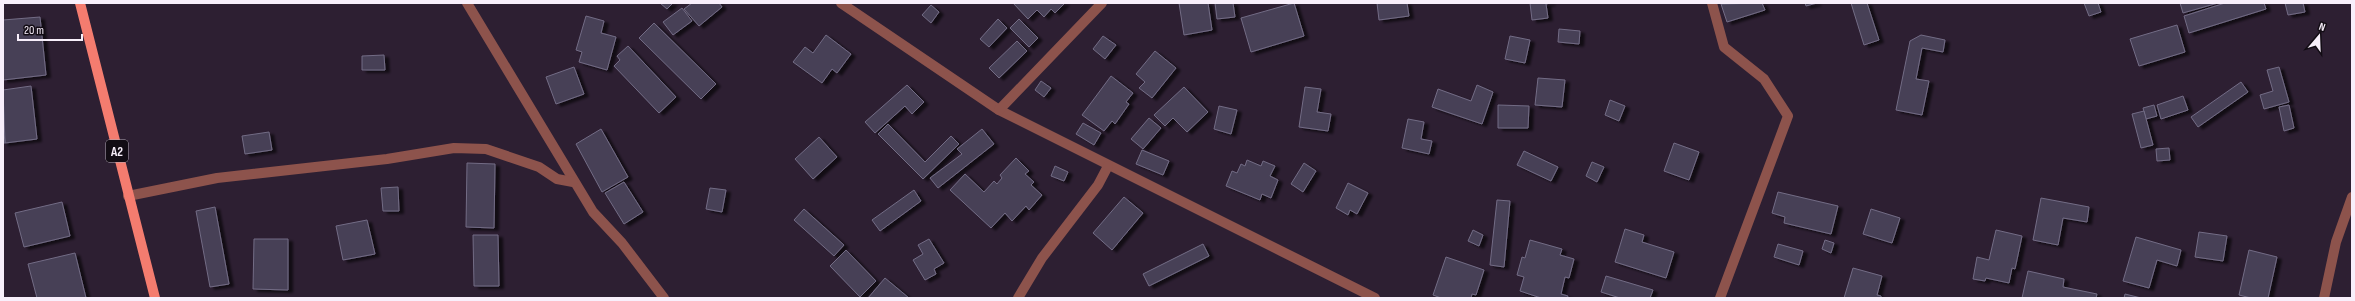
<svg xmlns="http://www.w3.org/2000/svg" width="2355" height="301" font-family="'Sofia Sans Condensed',sans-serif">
<defs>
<filter id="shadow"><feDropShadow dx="4.5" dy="2.5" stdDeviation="1" flood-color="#0009"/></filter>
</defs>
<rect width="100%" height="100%" fill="#2d1f32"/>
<g fill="#464057" stroke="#736c85" filter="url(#shadow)">
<path d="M660,3H673L667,9Z"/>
<path d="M692,3H719L722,7L699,26L684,9Z"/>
<path d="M1013,3H1065L1055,13L1051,9L1044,17L1037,10L1028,19Z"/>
<path d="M1179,3H1208L1212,30L1184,35Z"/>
<path d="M1215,3H1233L1235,17L1217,19Z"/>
<path d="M1294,3L1304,36L1251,52L1241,18Z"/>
<path d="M1377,3H1407L1409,16L1379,20Z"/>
<path d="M1530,3H1551L1546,4L1548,18L1532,20Z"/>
<path d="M1762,3L1765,10L1727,22L1721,4Z"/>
<path d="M1805,3H1817L1806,6Z"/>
<path d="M1851,3H1867L1879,40L1864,45Z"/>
<path d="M2084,3H2098L2101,12L2089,16Z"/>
<path d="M2180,3H2218L2183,13Z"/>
<path d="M2225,3H2264L2266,9L2189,33L2184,16Z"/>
<path d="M2285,3H2303L2305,12L2288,15Z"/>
<path d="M931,5L939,12L931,23L922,15Z"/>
<path d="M682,8L692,21L673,35L663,22Z"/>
<path d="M586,16L604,21L601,33L616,37L607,70L579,62L582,52L576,50Z"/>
<path d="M40,17L46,75L3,80V20Z"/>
<path d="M998,19L1007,28L989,47L980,39Z"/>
<path d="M1019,19L1038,38L1029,47L1010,28Z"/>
<path d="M654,23L716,84L701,99L639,38Z"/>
<path d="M2177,25L2185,52L2139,66L2130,39Z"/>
<path d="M1559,29L1580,31L1579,44L1558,42Z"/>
<path d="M826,35L851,54L837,73L832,69L822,83L793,62L805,47L813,53Z"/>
<path d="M1921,35L1945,40L1943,52L1922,48L1916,79L1929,81L1922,115L1896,110L1910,41Z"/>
<path d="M1103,36L1116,45L1105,59L1093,49Z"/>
<path d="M1510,36L1530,40L1525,63L1505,59Z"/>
<path d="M1017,41L1027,51L999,78L989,68Z"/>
<path d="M628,46L676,97L659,113L614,66L620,60L617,56Z"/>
<path d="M1155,51L1176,68L1152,98L1139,88L1145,82L1136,74Z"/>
<path d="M384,55L385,70H362V56Z"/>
<path d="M574,67L584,94L556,104L546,77Z"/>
<path d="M2279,67L2289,102L2264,109L2260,95L2273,91L2267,70Z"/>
<path d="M1111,76L1133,93L1126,102L1129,104L1115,124L1112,121L1104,131L1082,115Z"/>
<path d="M1538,78L1565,80L1562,107L1535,105Z"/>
<path d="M1041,81L1051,88L1044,97L1035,90Z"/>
<path d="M2241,82L2248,92L2198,127L2191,117Z"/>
<path d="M907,85L924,102L912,114L905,106L875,133L865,122Z"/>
<path d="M1477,85L1493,92L1482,124L1432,107L1438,89L1471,101Z"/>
<path d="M31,86L37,139L5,143L3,90Z"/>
<path d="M1184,87L1208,112L1187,132L1173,118L1165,126L1154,115Z"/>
<path d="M1305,87L1321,89L1317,112L1331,114L1328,131L1299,127Z"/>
<path d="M2183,96L2188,110L2161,119L2157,105Z"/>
<path d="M1610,100L1625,106L1619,121L1605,115Z"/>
<path d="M1498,105L1529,106L1528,128H1498Z"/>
<path d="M2154,105L2157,116L2146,119L2143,108Z"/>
<path d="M2289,105L2294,128L2284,131L2279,107Z"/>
<path d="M1219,106L1237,110L1231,134L1214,129Z"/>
<path d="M2144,111L2153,145L2141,148L2132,114Z"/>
<path d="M1149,118L1161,128L1143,149L1131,139Z"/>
<path d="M1408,119L1424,122L1421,139L1432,141L1429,154L1402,148Z"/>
<path d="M3,122L5,143H3Z"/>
<path d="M1083,123L1101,133L1094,145L1076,134Z"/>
<path d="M888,124L925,162L951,136L959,144L923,179L878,134Z"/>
<path d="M601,129L628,177L602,192L576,144Z"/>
<path d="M982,129L994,144L938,188L930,178L962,154L957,149Z"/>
<path d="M269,132L272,150L245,154L242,136Z"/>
<path d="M819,137L837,157L813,179L795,159Z"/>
<path d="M1674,143L1699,152L1689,180L1664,171Z"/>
<path d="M2169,148L2170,160L2157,161L2156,149Z"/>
<path d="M1142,150L1169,161L1163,175L1136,164Z"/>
<path d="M1524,151L1558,167L1551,181L1517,165Z"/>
<path d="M1016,158L1029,171L1025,174L1034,182L1031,185L1042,195L1029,210L1026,206L1012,221L1005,213L991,228L950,190L965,174L984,192L994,181L997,184L1002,178L1000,175Z"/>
<path d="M1247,160L1261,166L1263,161L1275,166L1270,176L1278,180L1271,198L1262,194L1260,200L1226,186L1232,171L1237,173L1241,164L1245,166Z"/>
<path d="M1592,162L1604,167L1597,182L1586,176Z"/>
<path d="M467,163L495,164L494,228L466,227Z"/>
<path d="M1304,163L1316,171L1303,192L1291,184Z"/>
<path d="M1055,166L1068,172L1064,181L1051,176Z"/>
<path d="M624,182L643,212L624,224L605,193Z"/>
<path d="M1348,183L1368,193L1357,214L1350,210L1348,215L1336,208Z"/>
<path d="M398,187L399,211H383L381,188Z"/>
<path d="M710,188L726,190L722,212L706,209Z"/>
<path d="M914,190L921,201L880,231L872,220Z"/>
<path d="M1778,192L1838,206L1831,234L1784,223L1785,217L1772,213Z"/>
<path d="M1124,197L1143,213L1112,250L1093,233Z"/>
<path d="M2041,198L2089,207L2087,222L2063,218L2058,245L2033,240Z"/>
<path d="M1497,200L1510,201L1504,267L1490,265Z"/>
<path d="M62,202L70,236L24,247L15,213Z"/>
<path d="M215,207L229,284L210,287L196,211Z"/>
<path d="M804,209L844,245L834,256L794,220Z"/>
<path d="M1871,209L1900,218L1892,243L1863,234Z"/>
<path d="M367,220L375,254L343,260L336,226Z"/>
<path d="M1625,229L1644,235L1642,242L1674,252L1666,278L1615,262Z"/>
<path d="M1473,230L1483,235L1479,246L1468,241Z"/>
<path d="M1996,230L2022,236L2015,269L2012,268L2009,283L1986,278L1985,281L1973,279L1977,257L1989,260Z"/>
<path d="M2199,232L2227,236L2223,261L2195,257Z"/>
<path d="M473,235H498L499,286H474Z"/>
<path d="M2136,237L2181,250L2177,266L2157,260L2149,288L2123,281Z"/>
<path d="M254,239H288V290L253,289Z"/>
<path d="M929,239L944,263L934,269L936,274L925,280L913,260L923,254L918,245Z"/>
<path d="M1530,240L1562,249L1560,255L1574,259L1569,278L1565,277L1561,294L1568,296L1567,298H1541L1520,291L1524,277L1517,275L1522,257L1525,258Z"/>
<path d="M1825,240L1834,243L1831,253L1822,249Z"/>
<path d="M1203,244L1209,256L1149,286L1143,274Z"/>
<path d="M1778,244L1803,251L1799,265L1774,257Z"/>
<path d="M846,250L876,281L860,297L830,266Z"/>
<path d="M2249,250L2277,257L2268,298H2251L2239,295Z"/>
<path d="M75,253L86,298H37L28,264Z"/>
<path d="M1446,257L1484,270L1476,295L1472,294L1471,298H1441L1433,295Z"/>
<path d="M1853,268L1882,276L1877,295L1881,296V298H1844Z"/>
<path d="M2028,271L2064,279L2063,287L2097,294L2096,298H2022Z"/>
<path d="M1606,276L1653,290L1650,298H1620L1601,292Z"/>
<path d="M885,278L909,298H868Z"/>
<path d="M2125,294L2141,298H2124Z"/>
</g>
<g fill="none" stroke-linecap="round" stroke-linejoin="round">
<g stroke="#8d534c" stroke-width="10">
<path d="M467,3L593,212L622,243L664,298"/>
<path d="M841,3L999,110L1375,298"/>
<path d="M1712,3L1724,47L1764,79L1788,116L1720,298"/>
<path d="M999,110L1102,3"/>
<path d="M128,196L217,178L387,159L454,148L486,149L539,167L557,179L573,182"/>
<path d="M1018,298L1042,258L1098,185L1108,166"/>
<path d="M2324,298L2336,242L2352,197"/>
</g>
<path stroke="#f47c6f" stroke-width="10" d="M80,3L155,298"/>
</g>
<g text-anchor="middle" stroke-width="4" stroke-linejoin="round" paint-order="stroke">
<rect fill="#120c14" stroke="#b3abb6" stroke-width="1" x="106" y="140" width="22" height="22" rx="3"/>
<g font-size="13" font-weight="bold" fill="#f8effb">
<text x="117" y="156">A2</text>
</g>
</g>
<rect width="2355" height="301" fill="none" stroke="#f8effb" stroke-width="8"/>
<g transform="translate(2319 36) rotate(19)" stroke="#120c14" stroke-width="3" paint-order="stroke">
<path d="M0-3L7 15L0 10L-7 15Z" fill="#f8effb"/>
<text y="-6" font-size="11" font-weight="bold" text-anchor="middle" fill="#f8effb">N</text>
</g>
<path d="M18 34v6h64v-6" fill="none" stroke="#f8effb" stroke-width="2"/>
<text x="24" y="34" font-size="12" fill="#f8effb" stroke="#120c14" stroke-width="3" paint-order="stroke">20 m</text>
</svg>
